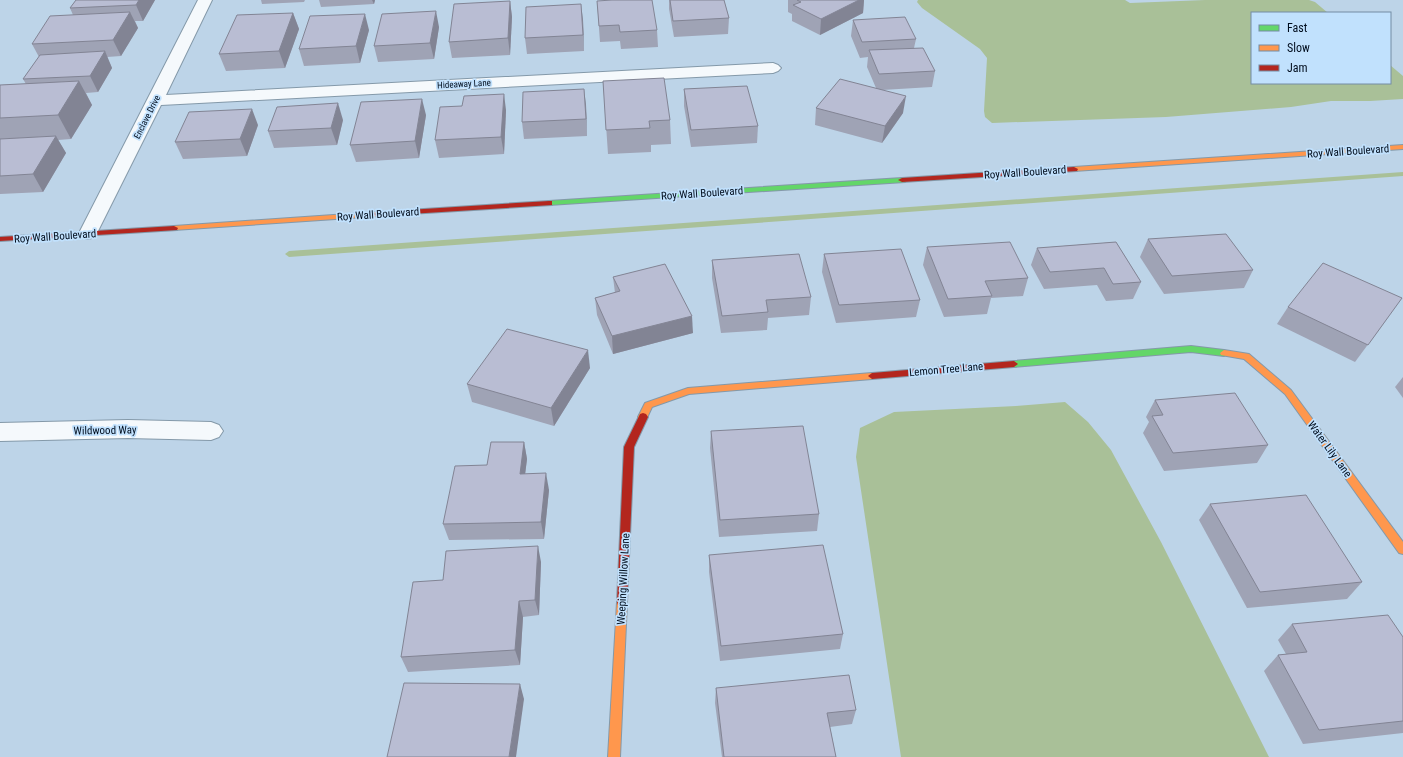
<svg xmlns="http://www.w3.org/2000/svg" width="1403" height="757" font-family="'Roboto Condensed',sans-serif">
<rect width="100%" height="100%" fill="#bdd4e8"/>
<g fill="#a9c098">
<path d="M918,0H1125L1130,3L1205,0H1309L1315,2L1328,13H1252V83H1390V65L1403,76V99L1370,101H1331L1291,107L1166,117L992,123L985,117L984,111L987,58L980,49L922,8L917,2Z"/>
<path d="M1065,402L1088,422L1111,450L1161,542L1269,757H901L856,457L860,428L894,412L1016,406Z"/>
</g>
<g fill="none" stroke-linecap="round" stroke-linejoin="round">
<path fill="#a9c098" fill-rule="evenodd" d="M1403,172V176L289,257L285,254L289,251Z"/>
<defs>
<g id="street">
<path d="M198,0H212L166,95L773,63L778,65L781,68L778,71L773,73L161,105L95,237L88,239L81,237L79,233Z"/>
<path d="M128,420L211,422L219,425L223,431L219,437L211,440L128,438L0,441V423Z"/>
</g>
<g id="fast">
<path d="M902,178H905V182L549,205L545,203L549,201Z"/>
<path d="M1191,346L1224,350L1228,353L1224,356L1191,352L1014,367L1010,364L1014,361Z"/>
</g>
<g id="slow">
<path d="M1403,145V149L1074,171L1070,169L1074,167Z"/>
<path d="M377,212L381,214L380,216L174,230L170,228L174,226Z"/>
<path d="M1224,350L1249,354L1291,390L1403,542V554L1399,553L1285,394L1244,359L1221,355L1220,353Z"/>
<path d="M872,373L876,376L872,379L689,394L652,407L646,420H640L638,417L645,403L688,388Z"/>
<path d="M622,597L626,599L627,602L620,757H608L617,602L618,599Z"/>
</g>
<g id="jam">
<path d="M1074,167L1078,169L1077,171L902,182L898,180L902,178Z"/>
<path d="M549,201H552V205L377,216L373,214L377,212Z"/>
<path d="M174,226L178,228L177,230L0,241V237Z"/>
<path d="M1014,361L1018,364L1014,367L872,379L868,376L872,373Z"/>
<path d="M643,413L646,414L648,417L634,447L627,602L626,605L622,607L618,605L617,602L624,447L640,414Z"/>
</g>
</defs>
<use href="#street" stroke="#8499a9" stroke-width="2"/>
<use href="#fast" stroke="#8499a9" stroke-width="2"/>
<use href="#slow" stroke="#8499a9" stroke-width="2"/>
<use href="#jam" stroke="#8499a9" stroke-width="2"/>
<use href="#street" fill="#f5f9fc" fill-rule="evenodd"/>
<use href="#fast" fill="#63d668" fill-rule="evenodd"/>
<use href="#slow" fill="#ff974d" fill-rule="evenodd"/>
<use href="#jam" fill="#b3261e" fill-rule="evenodd"/>
</g>
<g fill="#9fa3b5">
<path d="M76,0H155L143,21H135L138,28L121,56L107,57L112,68L98,92L86,93L92,105L71,139L58,140L66,153L43,192L0,194V85L26,84L23,79L39,57L32,44L73,15L70,8Z"/>
<path d="M261,0H305L304,2L262,4Z"/>
<path d="M319,0H375L374,4L321,7Z"/>
<path d="M669,0H724L729,18L728,34L674,37L669,9Z"/>
<path d="M788,0H864L863,13L820,35L792,21V14L788,12Z"/>
<path d="M510,1L512,17L510,55L452,58L449,42Z"/>
<path d="M597,1L657,30L658,47L621,49L620,41L600,42Z"/>
<path d="M293,13L299,29L285,68L226,71L219,54Z"/>
<path d="M583,20L584,51L527,54L525,38Z"/>
<path d="M853,20L916,39L914,48L935,71L932,87L882,90L903,113L882,143L815,125L816,108L876,88L867,67L868,57L860,58L851,36Z"/>
<path d="M439,27L434,59L378,62L374,46Z"/>
<path d="M369,30L360,63L304,66L299,49Z"/>
<path d="M603,81L670,120L671,144L651,145V152L608,154Z"/>
<path d="M684,89L758,126L757,143L691,147L684,106Z"/>
<path d="M586,105L587,136L524,139L522,122Z"/>
<path d="M462,106L506,110L504,154L439,158L435,140Z"/>
<path d="M426,115L419,158L356,162L350,145Z"/>
<path d="M343,120L337,145L274,148L268,131Z"/>
<path d="M258,125L247,156L183,159L175,142Z"/>
<path d="M1148,239L1253,270L1244,288L1164,294L1140,257Z"/>
<path d="M1116,242L1141,282L1133,299L1106,301L1097,285L1044,289L1031,265L1037,248Z"/>
<path d="M927,247L1028,278L1023,296L991,298L987,314L944,317L923,265Z"/>
<path d="M824,254L920,300L916,317L836,323L822,272Z"/>
<path d="M712,260L811,297L809,315L768,318L767,330L721,333L712,278Z"/>
<path d="M613,277L693,333L613,354L597,315L595,298L615,293Z"/>
<path d="M1288,307L1389,316L1355,362L1277,324Z"/>
<path d="M590,368L554,426L472,402L467,384Z"/>
<path d="M1403,377V398L1395,387Z"/>
<path d="M1155,400L1268,445L1257,463L1164,471L1143,433L1149,422L1146,417Z"/>
<path d="M711,431L819,514L817,531L719,537L710,448Z"/>
<path d="M524,442L527,459L525,474L549,490L544,539L449,540L443,524L487,465Z"/>
<path d="M1210,504L1362,582L1347,599L1247,608L1199,520Z"/>
<path d="M709,555L843,634L840,649L720,661L709,572Z"/>
<path d="M541,562L539,615L523,617L520,665L408,672L401,657L443,580Z"/>
<path d="M1292,624L1403,637V733L1303,744L1264,671L1278,655L1286,654L1278,640Z"/>
<path d="M716,688L856,710L852,724L830,727L836,757H722L715,703Z"/>
</g>
<g fill="#828494">
<path d="M139,0H155L143,21L136,5Z"/>
<path d="M372,0H375L374,4Z"/>
<path d="M859,0H864L863,13L820,35L821,19Z"/>
<path d="M510,1L512,17L510,55L508,38Z"/>
<path d="M581,4L583,20L584,51L583,35Z"/>
<path d="M436,11L439,27L434,59L430,43Z"/>
<path d="M130,12L138,28L121,56L113,40Z"/>
<path d="M293,13L299,29L285,68L279,51Z"/>
<path d="M365,14L369,30L360,63L356,46Z"/>
<path d="M105,51L112,68L98,92L90,76Z"/>
<path d="M79,81L92,105L71,139L58,115Z"/>
<path d="M584,89L586,105L587,136L586,119Z"/>
<path d="M504,94L506,110L504,154L501,137Z"/>
<path d="M906,96L903,113L882,143L885,126Z"/>
<path d="M422,99L426,115L419,158L415,141Z"/>
<path d="M338,103L343,120L337,145L331,128Z"/>
<path d="M252,109L258,125L247,156L240,139Z"/>
<path d="M56,136L66,153L43,192L33,174Z"/>
<path d="M692,316L693,333L613,354L612,336Z"/>
<path d="M588,350L590,368L554,426L551,408Z"/>
<path d="M524,442L527,459L523,491L520,474Z"/>
<path d="M546,473L549,490L544,539L541,522Z"/>
<path d="M538,546L541,562L539,615L535,600Z"/>
<path d="M519,601L523,617L520,665L515,650Z"/>
<path d="M520,684L524,699L516,757H509Z"/>
</g>
<g fill="#b9bdd3" stroke="#828494">
<path d="M76,0H139L136,5L70,8Z"/>
<path d="M612,0H652L657,30L620,32L619,25L599,26L597,1Z"/>
<path d="M670,0H724L729,18L673,21Z"/>
<path d="M797,0H859L821,19L793,5L801,2Z"/>
<path d="M510,1L508,38L449,42L454,4Z"/>
<path d="M581,4L583,35L525,38L526,7Z"/>
<path d="M436,11L430,43L374,46L382,14Z"/>
<path d="M130,12L113,40L32,44L50,16Z"/>
<path d="M293,13L279,51L219,54L237,15Z"/>
<path d="M365,14L356,46L299,49L310,16Z"/>
<path d="M905,17L916,39L862,42L853,20Z"/>
<path d="M923,48L935,71L879,74L869,50Z"/>
<path d="M105,51L90,76L23,79L40,55Z"/>
<path d="M664,78L670,120L649,121L650,128L606,130L603,81Z"/>
<path d="M840,79L906,96L885,126L816,108Z"/>
<path d="M79,81L58,115L0,118V85Z"/>
<path d="M747,86L758,126L691,130L684,89Z"/>
<path d="M584,89L586,119L522,122L523,92Z"/>
<path d="M504,94L501,137L435,140L440,107L462,106L464,96Z"/>
<path d="M422,99L415,141L350,145L361,102Z"/>
<path d="M338,103L331,128L268,131L277,107Z"/>
<path d="M252,109L240,139L175,142L189,112Z"/>
<path d="M56,136L33,174L0,176V139Z"/>
<path d="M1226,234L1253,270L1172,276L1148,239Z"/>
<path d="M1010,242L1028,278L985,281L992,296L948,299L927,247Z"/>
<path d="M1116,242L1141,282L1113,284L1104,268L1050,272L1037,248Z"/>
<path d="M901,249L920,300L839,305L824,254Z"/>
<path d="M799,254L811,297L766,300L768,312L722,316L712,260Z"/>
<path d="M1323,263L1402,298L1368,345L1288,307Z"/>
<path d="M665,264L692,316L612,336L595,298L620,291L613,277Z"/>
<path d="M507,329L588,350L551,408L467,384Z"/>
<path d="M1235,393L1268,445L1173,453L1152,416L1163,415L1155,400Z"/>
<path d="M803,426L819,514L720,520L711,431Z"/>
<path d="M491,442H524L520,474L546,473L541,522L443,524L455,466L487,465Z"/>
<path d="M1306,495L1362,582L1260,592L1210,504Z"/>
<path d="M823,545L843,634L721,646L709,555Z"/>
<path d="M538,546L535,600L519,601L515,650L401,657L413,582L443,580L446,551Z"/>
<path d="M1388,615L1403,637V721L1319,730L1278,655L1307,652L1292,624Z"/>
<path d="M849,675L856,710L827,713L836,757H724L716,688Z"/>
<path d="M404,683L520,684L509,757H387Z"/>
</g>
<g text-anchor="middle" stroke-width="3.5" stroke-linejoin="round" paint-order="stroke">
<g font-size="9" fill="#000d1d" stroke="#c1e1fd">
<text transform="translate(464 84) rotate(-3)" y="3">Hideaway Lane</text>
<text transform="translate(147 117) rotate(-63)" y="3">Enclave Drive</text>
</g>
<g font-size="11" fill="#000d1d" stroke="#c1e1fd">
<text transform="translate(1348 151) rotate(-4)" y="4">Roy Wall Boulevard</text>
<text transform="translate(1025 172) rotate(-4)" y="4">Roy Wall Boulevard</text>
<text transform="translate(702 193) rotate(-4)" y="4">Roy Wall Boulevard</text>
<text transform="translate(378 214) rotate(-4)" y="4">Roy Wall Boulevard</text>
<text transform="translate(55 236) rotate(-4)" y="4">Roy Wall Boulevard</text>
<text transform="translate(946 369) rotate(-5)" y="4">Lemon Tree Lane</text>
<text transform="translate(105 430) rotate(-1)" y="4">Wildwood Way</text>
<text transform="translate(1330 449) rotate(54)" y="4">Water Lily Lane</text>
<text transform="translate(623 579) rotate(-87)" y="4">Weeping Willow Lane</text>
</g>
</g>
<rect x="1251" y="12" width="140" height="72" fill="#c1e1fd" stroke="#748ca3"/>
<rect x="1259" y="25" width="20" height="6" fill="#63d668" stroke="#748ca3"/>
<text x="1287" y="32" font-size="12" fill="#000d1d">Fast</text>
<rect x="1259" y="45" width="20" height="6" fill="#ff974d" stroke="#748ca3"/>
<text x="1287" y="52" font-size="12" fill="#000d1d">Slow</text>
<rect x="1259" y="65" width="20" height="6" fill="#b3261e" stroke="#748ca3"/>
<text x="1287" y="72" font-size="12" fill="#000d1d">Jam</text>
</svg>
